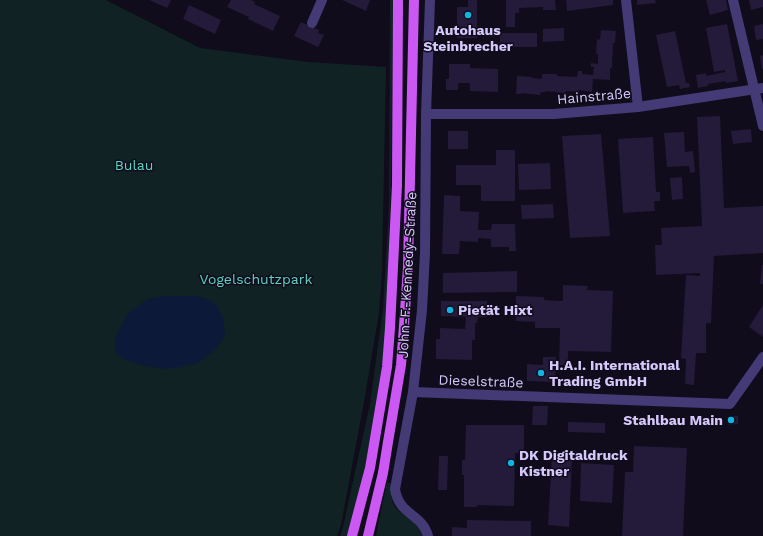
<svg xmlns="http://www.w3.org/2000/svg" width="763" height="536" font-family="'Work Sans',sans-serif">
<rect width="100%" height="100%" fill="#100c1b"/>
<g fill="#102224">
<path d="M0,0H106L200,48L308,62L386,67L382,271L379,313L364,402L341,525L337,536H0Z"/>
<path d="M390,0H393L391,183L386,328L382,367L365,467L348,536H340L343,527L370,404L383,309L389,207Z"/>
<path d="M387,482L392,484C386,518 414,511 423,536H376Z"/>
</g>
<path fill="#0d1938" d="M163,296H198L208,299L218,307L223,318L225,336L216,349L198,363L181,367L165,369L145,366L125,360L115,352V337L129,312L148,299Z"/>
<g fill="#241a3a">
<path d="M149,0H171L167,8Z"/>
<path d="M231,0H251L255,2L254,4L280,16L273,31L248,19L249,17L227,7Z"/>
<path d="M342,0H370L366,11Z"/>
<path d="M468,0H477V38H457V7H468Z"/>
<path d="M506,0H555L556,10H543V7L519,8V13H515V27H506Z"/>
<path d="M566,0H613V5L567,11Z"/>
<path d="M637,0H655L656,3L637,5Z"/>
<path d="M706,0H726L728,10L710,15Z"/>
<path d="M749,0H763V7L751,10Z"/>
<path d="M189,5L221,20L215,34L183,19Z"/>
<path d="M301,22L319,30L318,33L324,35L318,47L294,36Z"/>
<path d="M727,24L738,81L726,83V81L708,84V86L698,88L696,75L706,73V76L725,72V70L714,72L706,28Z"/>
<path d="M763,24V39L756,40L754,26Z"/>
<path d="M564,28V41L543,42V29Z"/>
<path d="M601,30L616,31L615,43H613L612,68H610V80L593,79L592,92L579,90V92L566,91L565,93L546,91V92H541L540,95L521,93V94H516L517,76L532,77V78L542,79V74H557V76L577,77L578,71H582V74L593,75L594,67H591V63L598,64V54H596L597,39L600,40Z"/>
<path d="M675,31L686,83H689L690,87L680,89L679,85L667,87L656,35Z"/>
<rect x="500" y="33" width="37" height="14"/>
<path d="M763,55V69H762L760,56Z"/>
<path d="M449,64H470V68L498,69V92L470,91V83H458V90H446V79H449Z"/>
<path d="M720,116L724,208L763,206V253L714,256L711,323H706V353H696L694,385L685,384L686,359L681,358L686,275L700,276V273L656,275L655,245H662L661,228L702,226L697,117Z"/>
<path d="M751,129L752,142L733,144L731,131Z"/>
<rect x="448" y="131" width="20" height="18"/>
<path d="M684,132L685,152L693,151L695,172L690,173L689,166L667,167L664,133Z"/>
<path d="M601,134L610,236L570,238L562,136Z"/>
<path d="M653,137L656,192H660V201H654L655,211L623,213L618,139Z"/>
<path d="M496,150H515V201H481V185H456V165H496Z"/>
<path d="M550,163L551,189L519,190L518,164Z"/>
<path d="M682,177L683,199L672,200L670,178Z"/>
<path d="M444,195L460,196V211L479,212L478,230H491L492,224H515L516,251H509V247H491V239L478,238V242L460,241L459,254H442Z"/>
<path d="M553,204L554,218L522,219L521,205Z"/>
<path d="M762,265H763V284H760Z"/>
<path d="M517,271V292L443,293V273Z"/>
<path d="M563,285L588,286L587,290L613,291L611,352L568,351V365H559L560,328H535V322L516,321V296L544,297V300L563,301Z"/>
<path d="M441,301H487V317H478L477,323H475V340H472V360L436,359V339H440V328L465,329L466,317L441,316Z"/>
<path d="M763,305V337L749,327Z"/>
<path d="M543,357H556L555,382L527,381V364L543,365Z"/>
<path d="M533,406H548L547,425H532Z"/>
<path d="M729,416H738V424L728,425Z"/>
<path d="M568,422L605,423V433L568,432Z"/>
<path d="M466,425H524V453H515L514,506L477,505V507H464V475H462V460H465Z"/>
<path d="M634,446L687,448L683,536H622L625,472H633Z"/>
<path d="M439,456H448L447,490H438Z"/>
<path d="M552,456L572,458L569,527L548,525Z"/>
<path d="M581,463L614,465L612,503L580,501Z"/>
<path d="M467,520L531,521V536H452V527L467,528Z"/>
</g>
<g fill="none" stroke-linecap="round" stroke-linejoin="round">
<g stroke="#433a76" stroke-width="10">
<path d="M626,0L638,107"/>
<path d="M733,0L763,126"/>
<path d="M312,23L322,0"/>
<path d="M426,114H554L638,107L763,88"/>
<path d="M413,392L730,404L763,357"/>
<path d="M428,536C422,513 399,516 395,489L413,392L422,310L425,253L426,114L430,0"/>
</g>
<g stroke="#cb58f3" stroke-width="10">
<path d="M352,536L370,468L387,367L390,328L397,185L398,0"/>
<path d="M368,536L383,473L388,442L401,365L404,326L408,267L414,0"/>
</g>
</g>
<g fill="#10b4e1" stroke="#100c1b" stroke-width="1.5">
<circle cx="468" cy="15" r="4"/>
<circle cx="450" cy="310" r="4"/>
<circle cx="541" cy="373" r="4"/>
<circle cx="731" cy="420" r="4"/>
<circle cx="511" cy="463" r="4"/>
</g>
<g text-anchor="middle" stroke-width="3" stroke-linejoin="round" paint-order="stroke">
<g font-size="14" font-weight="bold" fill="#d5c9fb" stroke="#100c1b" text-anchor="start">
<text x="468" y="35" text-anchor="middle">Autohaus<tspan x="468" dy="16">Steinbrecher</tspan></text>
<text x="458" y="315">Pietät Hixt</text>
<text x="549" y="370">H.A.I. International<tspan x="549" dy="16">Trading GmbH</tspan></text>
<text x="723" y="425" text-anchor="end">Stahlbau Main</text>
<text x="519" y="460">DK Digitaldruck<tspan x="519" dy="16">Kistner</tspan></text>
</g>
<g font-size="14" fill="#d5c9fb" stroke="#100c1b">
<text transform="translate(594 96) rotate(-5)" y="5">Hainstraße</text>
<text transform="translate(407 275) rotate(-87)" y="5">John-F.-Kennedy-Straße</text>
<text transform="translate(481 381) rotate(2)" y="5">Dieselstraße</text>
</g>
<g font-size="14" fill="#5cd4c4" stroke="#100c1b">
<text x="134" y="170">Bulau</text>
<text x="256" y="284">Vogelschutzpark</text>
</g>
</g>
</svg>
